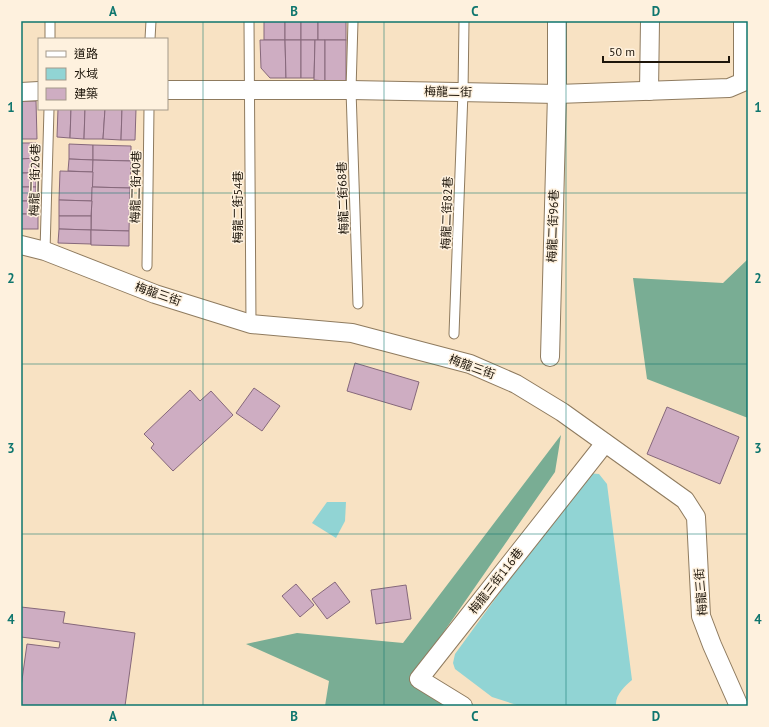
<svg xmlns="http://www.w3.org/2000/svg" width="769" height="727" font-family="'PT Sans','Noto Sans TC',sans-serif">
<rect width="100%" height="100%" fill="#f8e2c3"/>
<g fill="#79ad94">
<path d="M748,259V418L647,379L633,278L723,283Z"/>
<path d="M561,435L555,472L418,669L453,706H325L329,681L246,644L297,633L403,643Z"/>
</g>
<g fill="#91d4d4">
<path d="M587,473L599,474L607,484L632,680C625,686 615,695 616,706H520L492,697L455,669L453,663L455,654Z"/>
<path d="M327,502H346L345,521L336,538L312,523Z"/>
</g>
<g fill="#ceadc2" stroke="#86687b">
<rect x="264" y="21" width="21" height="19"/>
<rect x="285" y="21" width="16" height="19"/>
<rect x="301" y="21" width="17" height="19"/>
<rect x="318" y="21" width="28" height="19"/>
<path d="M260,40H285L286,78H270L261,68Z"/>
<path d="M285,40H301V78H286Z"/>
<path d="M301,40H315L314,78H301Z"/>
<path d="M315,40H325V81L314,80Z"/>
<rect x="325" y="40" width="21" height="41"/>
<rect x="21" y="101" width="1" height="38"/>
<path d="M22,101H36L37,139H22Z"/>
<path d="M58,109H71L70,138L57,137Z"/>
<path d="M71,109H85L84,139L70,138Z"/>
<path d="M85,109H105L103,139H84Z"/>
<path d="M105,109H122L121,140L103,139Z"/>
<path d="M122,109H136L135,140H121Z"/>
<path d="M21,143H36V158L21,159Z"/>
<path d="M69,144L93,145V160L69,159Z"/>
<path d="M93,145L131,146V161L93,160Z"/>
<path d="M36,158V173H21V159Z"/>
<path d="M69,159L93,160V172L68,171Z"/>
<path d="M93,160L131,161L130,188L92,187Z"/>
<path d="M60,171L93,172L92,201L59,200Z"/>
<rect x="21" y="173" width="15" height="14"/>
<rect x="21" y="187" width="15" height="14"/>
<path d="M92,187L130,188L129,231L91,230Z"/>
<path d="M59,200L92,201L91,216H59Z"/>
<rect x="21" y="201" width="11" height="13"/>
<rect x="21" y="214" width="17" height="15"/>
<path d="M59,216H91V230L59,229Z"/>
<path d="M59,229L91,230V244L58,243Z"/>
<path d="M91,230L129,231V246L91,245Z"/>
<path d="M355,363L419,382L411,410L347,391Z"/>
<path d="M254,388L280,406L262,431L236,413Z"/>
<path d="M190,390L200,401L211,391L233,415L173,471L151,448L154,444L144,434Z"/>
<path d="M667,407L739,437L720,484L647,454Z"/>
<path d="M335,582L350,602L327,619L312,599Z"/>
<path d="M296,584L314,605L300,617L282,596Z"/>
<path d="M406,585L411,619L376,624L371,590Z"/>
<path d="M21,607L65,612L63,623L135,633L125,706H21V687L27,644L59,648L60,642L21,637Z"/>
</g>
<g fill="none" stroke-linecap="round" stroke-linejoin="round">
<defs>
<g id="lane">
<path d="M249,21L251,324"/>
<path d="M353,21L351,90L358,304"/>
<path d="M50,39V21"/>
<path d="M150,39L151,21"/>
<path d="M45,251L49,109"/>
<path d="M147,266L149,109"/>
<path d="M454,334L463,92L464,21"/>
</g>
<g id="street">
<path d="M167,90H351L557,94L729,88L743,82V21"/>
<path d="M649,91L650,21"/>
<path d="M21,92L39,91"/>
<path d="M21,245L45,251L155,294L251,324L352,333L470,364L516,384L562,412L685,500L696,517L701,616L712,645L739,706"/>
<path d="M550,357L557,94V21"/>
<path d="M463,706L419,679L605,443"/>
</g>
</defs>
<use href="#lane" stroke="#8f7b5f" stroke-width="11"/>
<use href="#street" stroke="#8f7b5f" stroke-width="20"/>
<use href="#lane" stroke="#fff" stroke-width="9"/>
<use href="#street" stroke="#fff" stroke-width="18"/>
</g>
<path fill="none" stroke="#0f766e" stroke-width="1" stroke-opacity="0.55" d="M203,21V706M384,21V706M566,21V706M21,193H748M21,364H748M21,534H748"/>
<g text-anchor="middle" stroke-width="3" stroke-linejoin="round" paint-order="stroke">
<g font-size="12" fill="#1e160b" stroke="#fef1de">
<text transform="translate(448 92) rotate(1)" y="4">梅龍二街</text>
<text transform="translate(35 180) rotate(-89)" y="4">梅龍二街26巷</text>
<text transform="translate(136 187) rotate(-89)" y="4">梅龍二街40巷</text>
<text transform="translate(343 198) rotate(-92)" y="4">梅龍二街68巷</text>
<text transform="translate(238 207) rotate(-90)" y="4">梅龍二街54巷</text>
<text transform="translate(447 213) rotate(-88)" y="4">梅龍二街82巷</text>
<text transform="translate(553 226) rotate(-88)" y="4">梅龍二街96巷</text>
<text transform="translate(158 294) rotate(19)" y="4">梅龍三街</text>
<text transform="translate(472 367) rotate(20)" y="4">梅龍三街</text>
<text transform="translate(496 581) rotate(-52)" y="4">梅龍三街116巷</text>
<text transform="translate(701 592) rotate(-95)" y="4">梅龍三街</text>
</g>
</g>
<rect width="769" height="727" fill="none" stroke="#fef1de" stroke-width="44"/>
<rect x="38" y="38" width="130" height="72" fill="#fef1de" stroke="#a4998a"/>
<rect x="46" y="51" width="20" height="6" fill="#ffffff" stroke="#a4998a"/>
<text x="74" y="58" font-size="12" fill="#1e160b">道路</text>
<rect x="46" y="68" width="20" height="12" fill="#91d4d4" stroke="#a4998a"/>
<text x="74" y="78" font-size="12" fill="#1e160b">水域</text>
<rect x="46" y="88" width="20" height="12" fill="#ceadc2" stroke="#a4998a"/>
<text x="74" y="98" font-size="12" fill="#1e160b">建築</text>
<path d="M603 56v6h126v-6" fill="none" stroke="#1e160b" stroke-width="2"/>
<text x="609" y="56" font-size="12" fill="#1e160b" stroke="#fef1de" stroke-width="3" paint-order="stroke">50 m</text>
<rect x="22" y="22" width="725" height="683" fill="none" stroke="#0f766e" stroke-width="1.5"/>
<g font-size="13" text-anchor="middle" font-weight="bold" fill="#0f766e">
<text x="113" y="16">A</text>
<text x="294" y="16">B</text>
<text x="475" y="16">C</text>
<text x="656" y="16">D</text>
<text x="11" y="112">1</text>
<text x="758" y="112">1</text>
<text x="11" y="283">2</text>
<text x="758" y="283">2</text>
<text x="11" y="453">3</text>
<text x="758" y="453">3</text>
<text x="11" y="624">4</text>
<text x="758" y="624">4</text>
<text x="113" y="721">A</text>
<text x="294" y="721">B</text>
<text x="475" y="721">C</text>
<text x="656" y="721">D</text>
</g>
</svg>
